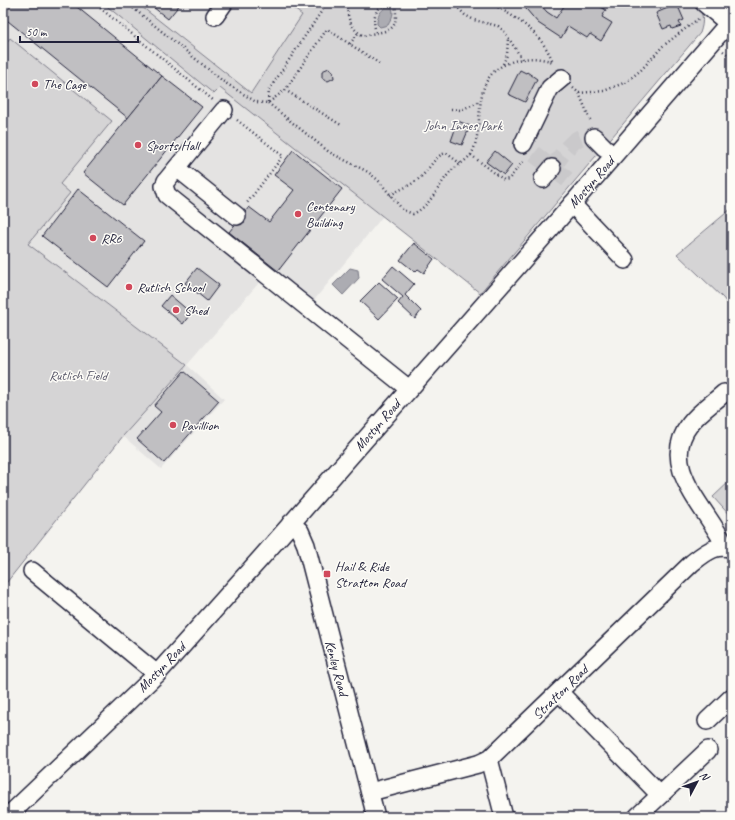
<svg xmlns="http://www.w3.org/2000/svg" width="735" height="820" font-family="Caveat,sans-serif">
<rect width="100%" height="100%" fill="#f4f3ef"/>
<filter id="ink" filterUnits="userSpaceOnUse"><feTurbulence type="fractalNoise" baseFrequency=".025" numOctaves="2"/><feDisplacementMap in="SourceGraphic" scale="8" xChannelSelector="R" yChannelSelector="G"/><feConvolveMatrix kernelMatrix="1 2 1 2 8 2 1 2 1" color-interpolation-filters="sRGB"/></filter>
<g filter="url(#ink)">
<path fill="#e4e3e2" d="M3,3H286L303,15L251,94L257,118L272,128L383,216L306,310L264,277L187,365L224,399L161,469L123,436L3,587Z"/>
<g fill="#d5d4d5" stroke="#7c7b88">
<path d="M103,3H137L251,93L302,15L286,3H695C704,11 704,22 700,33L480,293L220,88L214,94Z"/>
<path d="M10,38L112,121L60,184L70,193L28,244L187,365L123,436L3,587V47Z"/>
<path d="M732,208V310L723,298L677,254Z"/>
<path d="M732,479V518L713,497Z"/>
</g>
<g fill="#acacb2" stroke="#757582">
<path d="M387,6H391C395,13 392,18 388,25L380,27L377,24C377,15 381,11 387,6Z"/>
<path d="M350,268L358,270L359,278L343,295L333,285Z"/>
</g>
<g fill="#c0bfc2" stroke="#22223b">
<path d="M3,3H72L162,76L128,118L3,17Z"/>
<path d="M148,3H181L168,19Z"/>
<path d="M521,3H539L547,12L556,18L566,3H594L606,10L602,17L612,23L601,41L590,34L587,38L568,26L561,38L538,23Z"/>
<path d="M677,4L684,20L679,22L681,26L672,29L671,26L663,29L656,13Z"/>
<path d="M329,68L333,71L334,78L328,81L322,78V71Z"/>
<path d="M520,70L526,73L527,72L537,79L525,102L508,94Z"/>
<path d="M162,76L202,107L123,205L83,173Z"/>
<path d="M458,121L470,126L462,145L451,141Z"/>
<path d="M293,150L342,189L278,271L229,232L249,207L269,222L294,190L274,175Z"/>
<path d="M495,151L512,165L504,175L486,162Z"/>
<path d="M78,189L144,241L108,287L42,236Z"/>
<path d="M414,243L434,259L424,273L418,269L415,272L400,260Z"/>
<path d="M393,266L414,284L405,295L421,311L415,319L398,303L403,297L382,279Z"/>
<path d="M197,268L219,285L207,301L185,283Z"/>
<path d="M379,282L398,299L379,319L360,301Z"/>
<path d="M170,295L191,313L183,324L161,306Z"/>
<path d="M184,371L219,401L164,463L137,439L161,412L154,406Z"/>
</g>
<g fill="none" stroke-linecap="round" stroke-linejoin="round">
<g stroke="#cac9cb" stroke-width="17" stroke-dasharray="17 8" stroke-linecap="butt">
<path d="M534,154L573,184"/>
<path d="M552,168C562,156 575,130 594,137"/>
</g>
<defs>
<g id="minor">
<path d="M704,3L728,23"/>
<path d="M215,16L224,3"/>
<path d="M224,110L166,181L164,186L167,195L409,389"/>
<path d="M594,137L605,148"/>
<path d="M523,144L550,88L562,78"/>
<path d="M177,168L237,216"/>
<path d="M543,179L552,168"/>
<path d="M572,204L625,260"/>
<path d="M724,393C713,403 699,412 690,424C657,466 708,509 725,546"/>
<path d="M291,523L300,531L306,545L376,817"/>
<path d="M32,571L157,674"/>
<path d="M560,693L660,795"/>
<path d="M707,721L732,697"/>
<path d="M489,759L504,817"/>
<path d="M370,792L478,764L489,759L692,563C705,553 716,543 732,549"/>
<path d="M7,817L157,674L260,559L560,218L732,19"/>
<path d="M637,817L708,750"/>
</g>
</defs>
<use href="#minor" stroke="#22223b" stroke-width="20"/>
<g stroke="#22223b" stroke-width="2.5" stroke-dasharray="1 3" stroke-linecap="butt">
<path d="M94,3L213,100"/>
<path d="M127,3L224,82L256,102L268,103L285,90L327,29L380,64"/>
<path d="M347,3C347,17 350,29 364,36C385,29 400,36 395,4"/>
<path d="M453,3L465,15L474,20L498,26L504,31L522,59"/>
<path d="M491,3C518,19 541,32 553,62"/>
<path d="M81,10L87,3"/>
<path d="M376,32C372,20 374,8 387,4C390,3 393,4 396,3"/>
<path d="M350,44L358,33"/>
<path d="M723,51L732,58"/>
<path d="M503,64L507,55L508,38"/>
<path d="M573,88L579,93L591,122"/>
<path d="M285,90L341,125"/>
<path d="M579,93L604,91L626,82L641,70L663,46L698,19"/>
<path d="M268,102L269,90L327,3"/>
<path d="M268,103L329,152L368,172L378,180L403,210L413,214C432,205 438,185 451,171C459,164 471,159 474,148C485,116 470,76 511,62C525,57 539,57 553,62"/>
<path d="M451,109L461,110L480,101"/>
<path d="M237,120L283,156L247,203"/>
<path d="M471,155L504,180L509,179L525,159"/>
<path d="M390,195C404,187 417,184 427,170C433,163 437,155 446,153L461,164"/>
</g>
<use href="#minor" stroke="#fdfcf7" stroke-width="17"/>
</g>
</g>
<g fill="#d1495b" stroke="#fdfcf7" stroke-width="1.5">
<circle cx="35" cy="84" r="4"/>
<circle cx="138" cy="145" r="4"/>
<circle cx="298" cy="214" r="4"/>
<circle cx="93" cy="238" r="4"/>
<circle cx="129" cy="287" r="4"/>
<circle cx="176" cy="310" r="4"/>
<circle cx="173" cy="425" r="4"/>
<rect x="323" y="570" width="8" height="8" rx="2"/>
</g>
<g text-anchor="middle" stroke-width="3" stroke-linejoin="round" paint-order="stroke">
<g font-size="14" fill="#22223b" stroke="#fdfcf7" text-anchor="start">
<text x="43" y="89">The Cage</text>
<text x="146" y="150">Sports Hall</text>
<text x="306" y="211">Centenary<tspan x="306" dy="16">Building</tspan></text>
<text x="101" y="243">RR6</text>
<text x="137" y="292">Rutlish School</text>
<text x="184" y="315">Shed</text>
<text x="181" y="430">Pavillion</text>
<text x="335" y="571">Hail &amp; Ride<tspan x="335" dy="16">Stratton Road</tspan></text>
</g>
<g font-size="14" fill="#585769" stroke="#fdfcf7">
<text x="463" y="130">John Innes Park</text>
<text x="78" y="380">Rutlish Field</text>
</g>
<g font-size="14" fill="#22223b" stroke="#fdfcf7">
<text transform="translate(591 182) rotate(-49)" y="5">Mostyn Road</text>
<text transform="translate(377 425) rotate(-49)" y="5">Mostyn Road</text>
<text transform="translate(161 667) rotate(-46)" y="5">Mostyn Road</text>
<text transform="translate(337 668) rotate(75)" y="5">Kenley Road</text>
<text transform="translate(560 692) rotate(-44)" y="5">Stratton Road</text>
</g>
</g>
<rect width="735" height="820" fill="none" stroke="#fdfcf7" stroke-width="16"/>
<rect x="8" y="8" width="719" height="804" fill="none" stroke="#22223b" stroke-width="1.5" filter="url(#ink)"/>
<g transform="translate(697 782) rotate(49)" stroke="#fdfcf7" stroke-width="3" paint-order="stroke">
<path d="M0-3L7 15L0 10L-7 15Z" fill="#22223b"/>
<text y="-6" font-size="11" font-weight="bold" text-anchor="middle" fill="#22223b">N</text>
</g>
<path d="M20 36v6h118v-6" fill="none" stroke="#22223b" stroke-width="2"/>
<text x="26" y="36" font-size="12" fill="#22223b" stroke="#fdfcf7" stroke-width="3" paint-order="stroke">50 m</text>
</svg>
